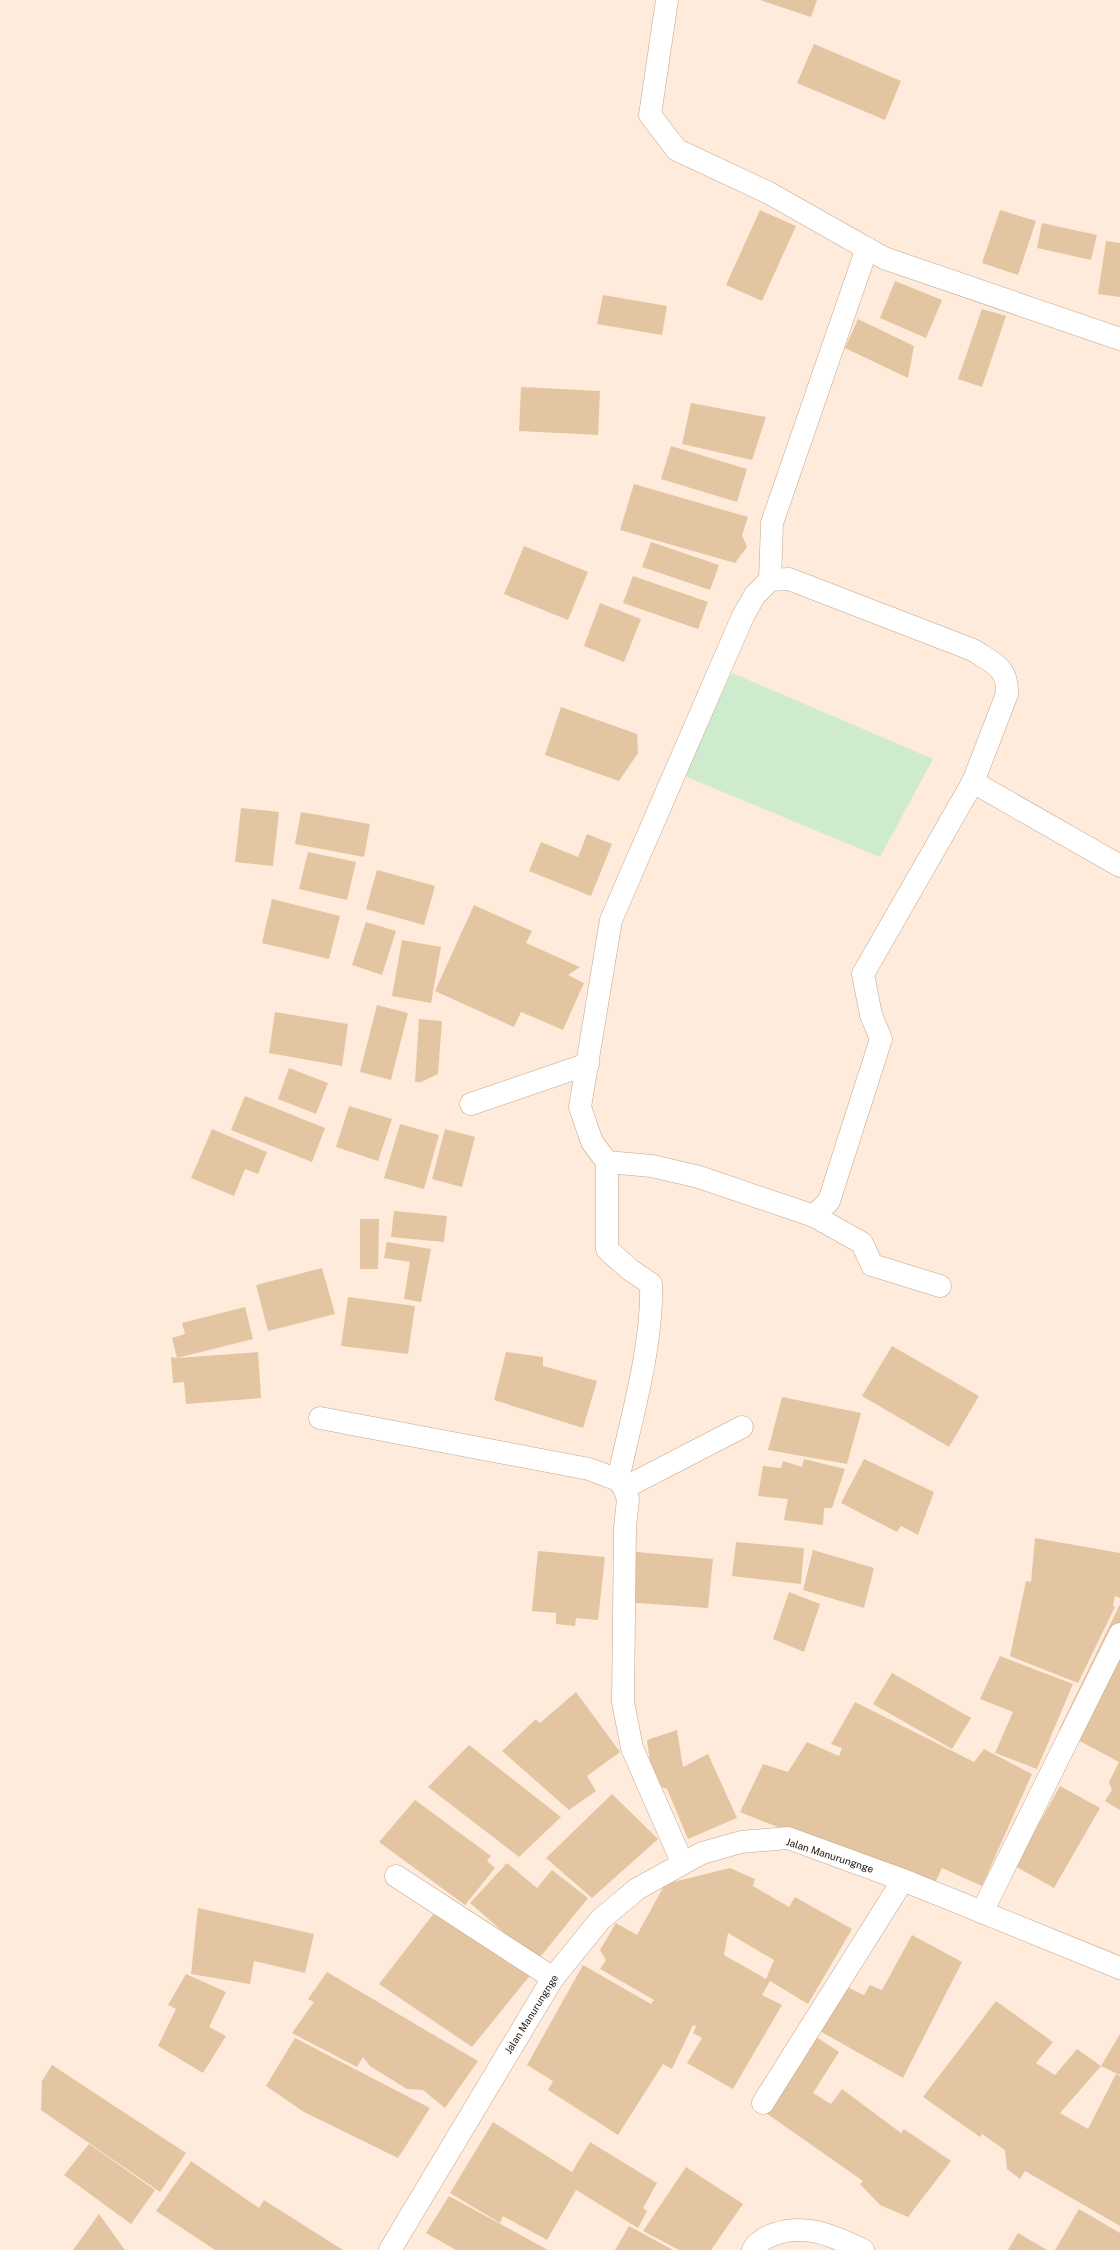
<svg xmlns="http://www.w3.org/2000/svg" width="1120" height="2250" font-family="'Public Sans',sans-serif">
<rect width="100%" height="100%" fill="#feebdb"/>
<path fill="#ceebcd" d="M732,673L933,759L880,857L682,775Z"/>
<g fill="#e4c5a1" fill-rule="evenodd">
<path d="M760,0H817L811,17Z"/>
<path d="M814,44L901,81L885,120L797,83Z"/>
<path d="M760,210L796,226L762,301L726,285Z"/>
<path d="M1000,210L1036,221L1018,275L982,263Z"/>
<path d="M1042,223L1097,235L1091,260L1037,248Z"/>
<path d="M1106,241L1120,243V297L1098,294Z"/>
<path d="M895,281L942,300L926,338L880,318Z"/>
<path d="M603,295L667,306L662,335L597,324Z"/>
<path d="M982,309L1006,316L982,387L958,379Z"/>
<path d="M858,319L914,346L908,378L845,348Z"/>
<path d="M521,387L600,391L598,435L519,431Z"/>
<path d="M691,403L766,417L752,460L682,444Z"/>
<path d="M671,446L747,469L737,502L661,479Z"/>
<path d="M634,484L748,517L742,535L747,547L735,563L620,530Z"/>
<path d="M651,542L719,565L710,590L642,567Z"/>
<path d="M524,546L588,572L568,620L504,594Z"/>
<path d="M633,576L708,602L698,629L623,603Z"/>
<path d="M600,603L641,619L624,662L584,646Z"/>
<path d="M561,707L637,734L638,753L619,781L545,755Z"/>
<path d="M241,808L279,812L273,866L235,862Z"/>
<path d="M301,812L370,824L364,857L295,844Z"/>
<path d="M587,834L612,844L591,896L529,871L541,842L578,857Z"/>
<path d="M308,852L356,862L347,900L299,889Z"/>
<path d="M377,870L435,886L424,925L366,909Z"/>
<path d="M272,899L340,916L329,959L262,943Z"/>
<path d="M474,905L532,931L526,943L580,967L568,975L584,983L563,1030L521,1012L514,1027L435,991Z"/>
<path d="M366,922L396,931L382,975L352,965Z"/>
<path d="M402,940L441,947L431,1003L392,996Z"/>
<path d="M377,1005L408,1013L391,1080L360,1072Z"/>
<path d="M275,1012L348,1024L342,1066L269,1053Z"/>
<path d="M419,1019L442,1021L438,1074L421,1082H415Z"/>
<path d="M289,1068L328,1083L316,1114L278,1099Z"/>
<path d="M245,1096L325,1128L312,1162L231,1130Z"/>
<path d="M349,1106L392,1119L378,1161L336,1147Z"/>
<path d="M400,1124L439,1135L424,1189L384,1178Z"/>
<path d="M212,1129L267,1152L258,1174L245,1169L234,1196L191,1178Z"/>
<path d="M445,1129L475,1137L462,1187L432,1179Z"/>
<path d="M394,1211L447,1216L444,1242L391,1237Z"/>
<path d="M360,1219H379L378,1269H360Z"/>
<path d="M387,1242L431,1249L421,1302L404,1299L410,1262L384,1258Z"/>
<path d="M322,1268L335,1314L268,1331L256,1285Z"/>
<path d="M348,1297L415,1306L408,1354L341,1346Z"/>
<path d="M245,1307L253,1339L177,1358L258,1352L261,1398L186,1404L184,1382L173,1383L171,1357L177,1358L172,1338L185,1334L182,1323Z"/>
<path d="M892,1346L979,1396L949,1447L862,1396Z"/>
<path d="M506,1352L543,1357V1366L597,1381L583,1428L494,1400Z"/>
<path d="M782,1397L861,1413L847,1464L768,1450Z"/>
<path d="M804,1459L845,1469L832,1508H824L823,1525L784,1520L788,1499L758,1496L763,1466L781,1468L783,1461L802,1467Z"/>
<path d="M864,1459L934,1492L918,1535L901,1526L897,1532L841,1503Z"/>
<path d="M1035,1538L1120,1553V1598L1115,1596L1113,1606L1115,1607L1078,1683L1010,1656L1026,1581L1031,1582Z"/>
<path d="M736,1542L804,1548L801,1584L732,1576Z"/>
<path d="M813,1550L874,1568L864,1608L803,1590Z"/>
<path d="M538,1551L605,1557L598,1620L576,1618L575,1626L556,1624V1613L532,1611Z"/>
<path d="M626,1551L713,1559L708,1608L623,1602Z"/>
<path d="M789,1592L820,1604L804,1652L773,1639Z"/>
<path d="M1120,1604V1810L1105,1801L1112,1790L1109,1782L1119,1762L1059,1730Z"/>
<path d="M1000,1656L1073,1684L1037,1769L995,1753L1013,1712L980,1699Z"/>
<path d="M892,1673L971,1718L952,1749L873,1704Z"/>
<path d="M576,1692L620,1752L587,1776L596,1791L569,1810L502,1751L536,1719L540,1723Z"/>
<path d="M855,1702L974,1762L984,1749L1032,1774L982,1886L942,1868L932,1889L740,1812L763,1764L788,1772L807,1742L839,1756L842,1748L831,1744Z"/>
<path d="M677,1730L683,1767L708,1754L737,1818L688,1839L667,1789L653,1784L647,1740Z"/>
<path d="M469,1745L561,1817L519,1857L428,1787Z"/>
<path d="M1060,1786L1100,1808L1054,1888L1015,1866Z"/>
<path d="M612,1794L658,1839L592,1898L546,1858Z"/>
<path d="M415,1800L491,1856L487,1861L495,1868L465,1905L379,1842Z"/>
<path d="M507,1863L537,1888L552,1870L588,1898L537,1961L470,1903Z"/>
<path d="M730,1868L755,1879L753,1886L789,1907L795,1897L852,1929L808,2004L770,1981L762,1995L782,2005L733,2089L687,2063L702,2038L693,2033L696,2026L693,2025L672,2069L663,2064L618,2135L548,2090L553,2081L527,2065L583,1965L651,2004L654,2000L600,1969L606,1960L600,1950L616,1923L637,1935L665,1884ZM728,1933L774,1960L766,1979L724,1955Z"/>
<path d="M198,1908L314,1934L305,1973L254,1961L250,1984L191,1974Z"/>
<path d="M438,1908L532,1973L472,2047L379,1984Z"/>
<path d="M912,1935L962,1962L903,2078L818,2030L845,1986L864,1995L870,1985L882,1990Z"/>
<path d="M327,1972L478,2061L445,2108L423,2090L407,2089L370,2066L363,2057L357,2067L292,2033L314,2002L308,1999Z"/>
<path d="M186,1974L226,1992L209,2027L226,2036L203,2073L158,2046L176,2009L168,2005Z"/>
<path d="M996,2001L1053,2042L1036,2063L1055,2075L1077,2049L1101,2066L1120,2034V2075L1101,2066L1060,2113L1088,2129L1116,2074L1120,2076V2226L1025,2171L1020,2179L1007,2169L1005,2150L982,2134L980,2137L923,2097Z"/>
<path d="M815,2036L839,2052L813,2093L831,2104L842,2089L901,2133L904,2129L951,2161L908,2217L880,2205L860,2184L863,2181L766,2113Z"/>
<path d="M295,2038L430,2108L398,2158L304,2112L266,2086Z"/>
<path d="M52,2065L186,2153L160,2192L41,2110L42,2081Z"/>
<path d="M493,2122L572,2172L590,2142L657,2183L643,2208L647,2211L638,2228L576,2190L547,2240L503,2216L500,2223L450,2193Z"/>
<path d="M89,2144L155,2190L131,2224L64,2175Z"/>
<path d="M191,2161L259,2208L264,2200L343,2250H215L156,2211Z"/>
<path d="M686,2167L743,2204L711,2250H679L643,2231Z"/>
<path d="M449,2196L548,2250H456L426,2233Z"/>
<path d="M1079,2209L1120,2233V2250H1055Z"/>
<path d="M99,2214L125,2250H73Z"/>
<path d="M629,2226L673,2250H615Z"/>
<path d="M1018,2233L1047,2250H1008Z"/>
</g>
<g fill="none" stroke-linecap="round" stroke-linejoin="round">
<defs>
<g id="street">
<path d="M667,0L650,115L677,150L769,193L884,258L1120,339"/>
<path d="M770,580L772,523L867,248"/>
<path d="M471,1104L588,1064"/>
<path d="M607,1162L652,1166L699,1177L814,1216L829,1201L881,1039L871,1015L863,974L973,782"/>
<path d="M814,1216L862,1243L872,1265L940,1286"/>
<path d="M320,1418L589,1469L618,1480L624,1488L628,1499L625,1528L623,1702L632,1748L682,1862"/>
<path d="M618,1480C631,1419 653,1346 651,1284L629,1269L607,1249V1162L592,1142L580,1107L611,920L743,616L755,595L770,580L789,579L973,650C993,663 1008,667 1007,694L973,782L1120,866"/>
<path d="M624,1488L742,1427"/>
<path d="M396,1876L553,1978"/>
<path d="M982,1912L1120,1634"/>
<path d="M763,2103L903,1880"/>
<path d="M390,2250L553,1978L600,1920L637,1889L702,1853L741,1842L788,1838L903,1880L1120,1968"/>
<path d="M753,2250C757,2242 766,2237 775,2234C806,2223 834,2236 863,2250"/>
</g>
</defs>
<use href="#street" stroke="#c3a68c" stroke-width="23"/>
<use href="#street" stroke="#fff" stroke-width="22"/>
</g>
<g text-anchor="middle" stroke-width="3.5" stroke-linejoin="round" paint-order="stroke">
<g font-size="10" fill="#1d1209" stroke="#fcfcfc">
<text transform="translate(830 1855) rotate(18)" y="4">Jalan Manurungnge</text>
<text transform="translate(531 2014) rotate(-58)" y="4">Jalan Manurungnge</text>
</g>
</g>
</svg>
